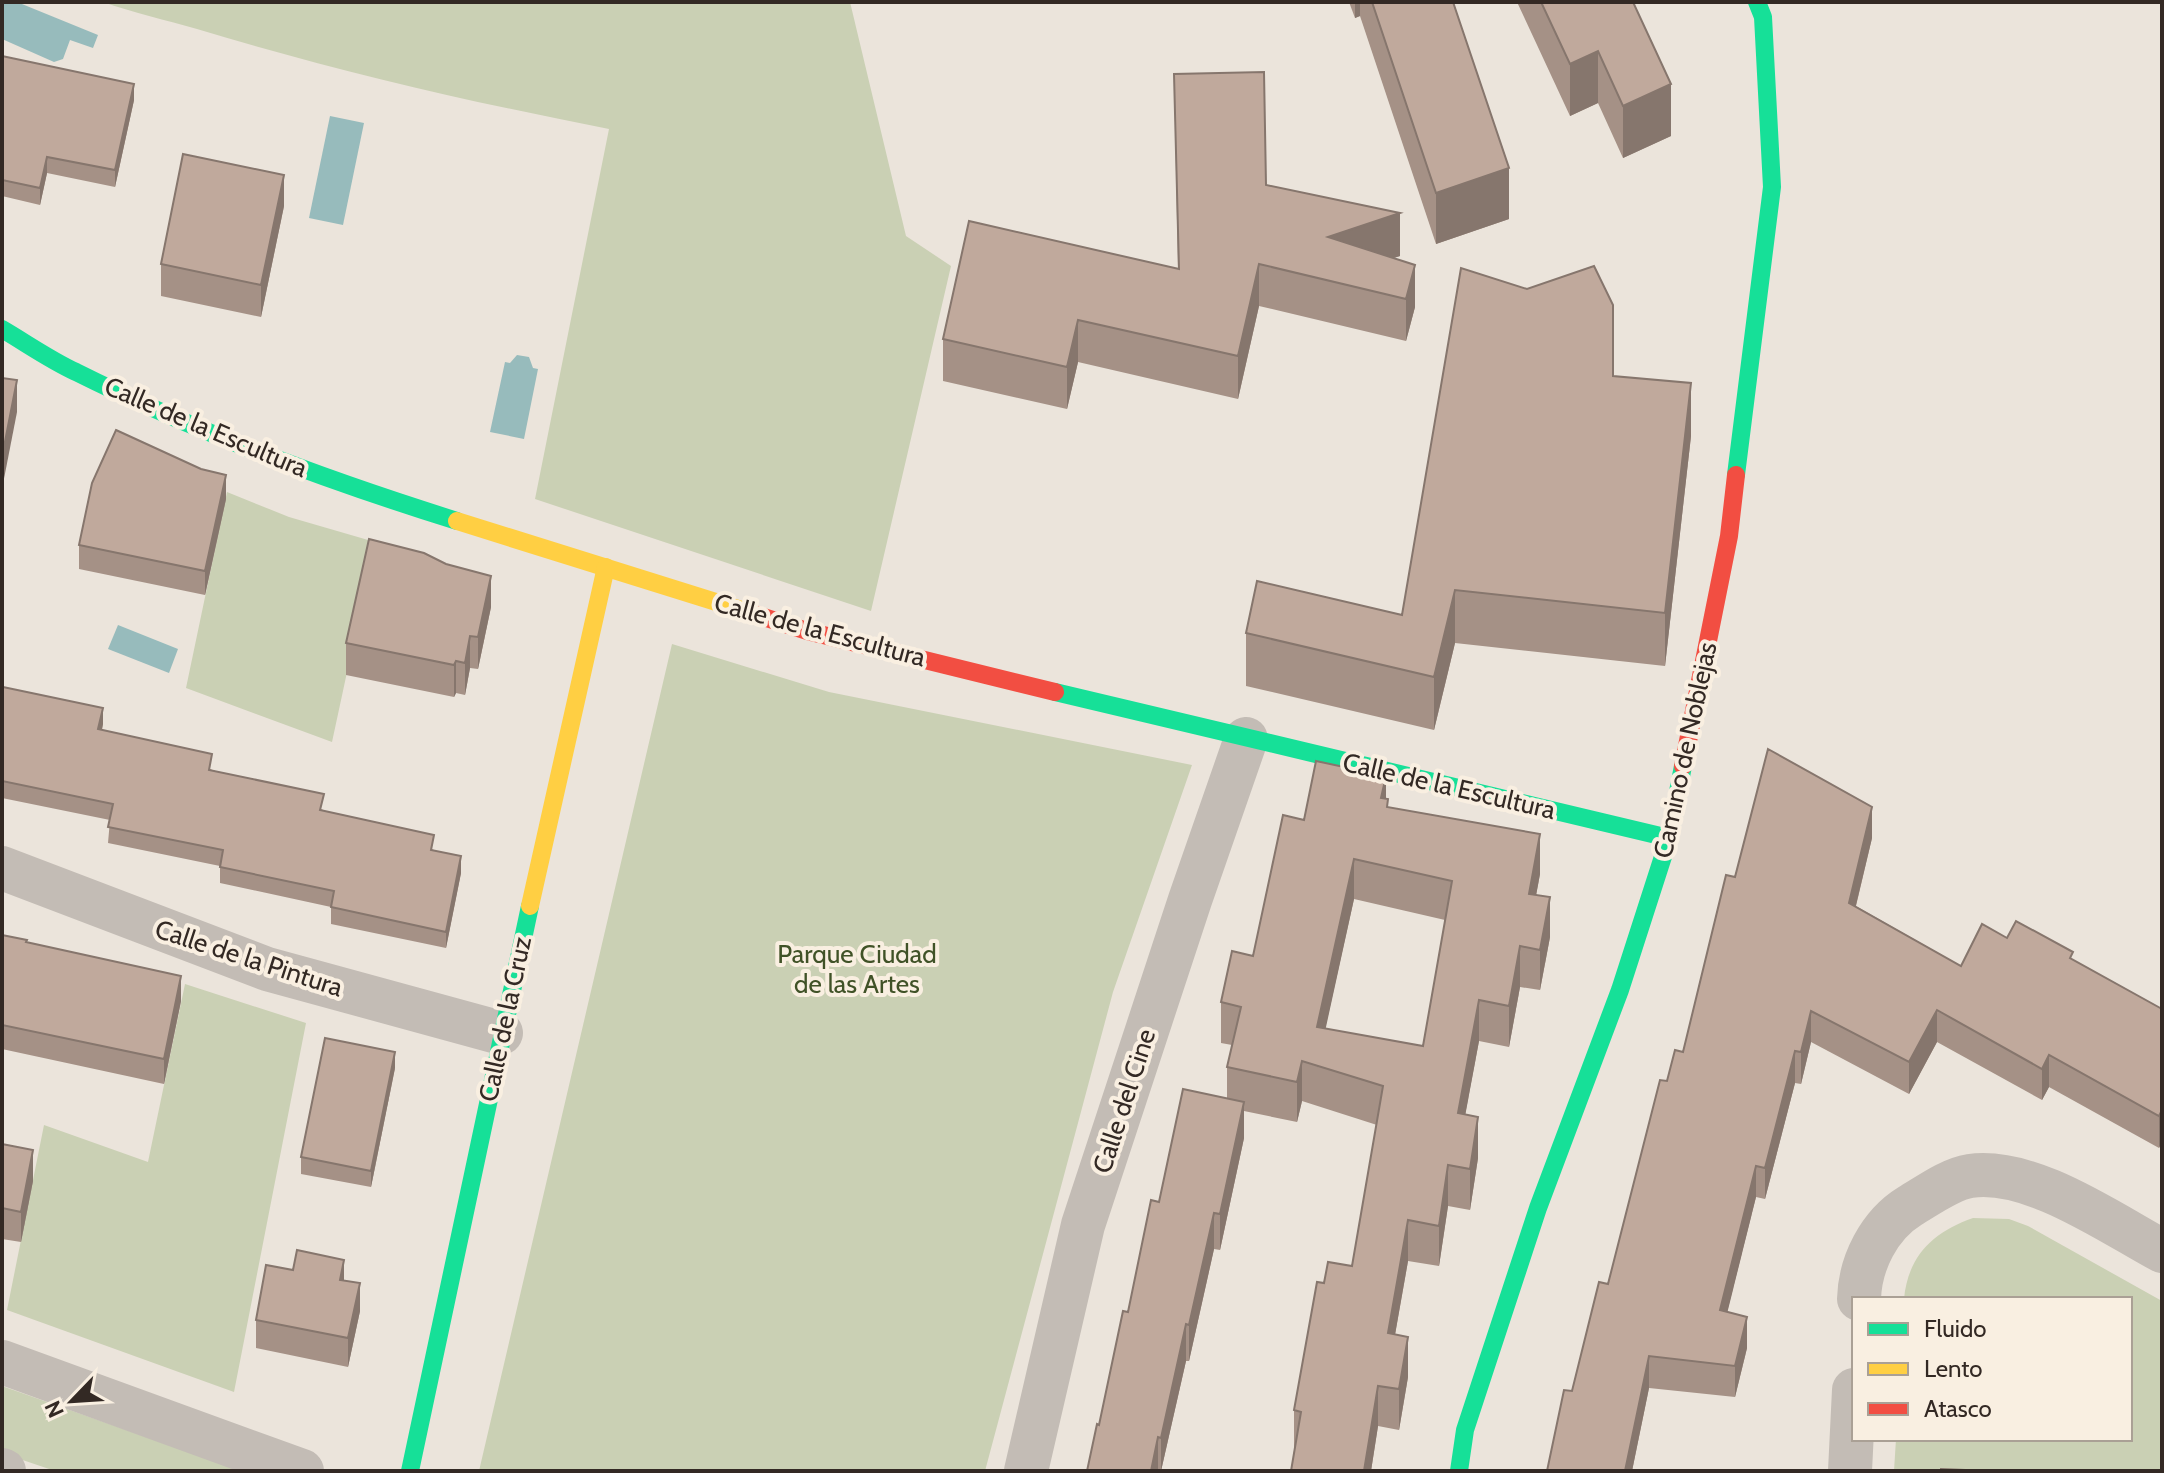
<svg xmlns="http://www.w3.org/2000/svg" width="2164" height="1473" font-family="Cabin,sans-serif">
<rect width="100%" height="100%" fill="#ebe4db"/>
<g fill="#cad0b4">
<path d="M103,2H850L906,236L951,266L871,611L535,499L609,129C470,102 333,70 197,29C166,20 134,13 103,2Z"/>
<path d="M227,492L289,517L375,542L332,742L186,688Z"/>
<path d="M672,644L829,692L1192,765L1113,992L985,1471H479Z"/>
<path d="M185,984L306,1023L234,1392L7,1310L44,1125L148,1162Z"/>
<path d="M1973,1218L2009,1219L2028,1226L2162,1301V1471H1894L1896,1439H2130V1299H1904C1908,1256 1933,1232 1973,1218Z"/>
<path d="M2,1386L242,1471H55L2,1453Z"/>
</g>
<g fill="#97bbbc">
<path d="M2,2H17L98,35L93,48L70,40L63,59L54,62L2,39Z"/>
<path d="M330,116L364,123L343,225L309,218Z"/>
<path d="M517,355L529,357L533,368L538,369L524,439L490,432L505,362L510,363Z"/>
<path d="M118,625L178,649L169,673L108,649Z"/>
</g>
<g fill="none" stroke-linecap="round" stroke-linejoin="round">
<g stroke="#c3bcb5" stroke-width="44">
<path d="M2,868L267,969L501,1033"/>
<path d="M1859,1299C1860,1263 1879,1225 1910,1206C1927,1196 1950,1179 1970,1176C2031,1167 2110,1223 2162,1251"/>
<path d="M2,1362L302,1471"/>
<path d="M2,1470L4,1471"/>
<path d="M1026,1471L1083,1225L1190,900L1246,739"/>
<path d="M1850,1471L1854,1390"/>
</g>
<g stroke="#16e098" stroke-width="18">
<path d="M2,329C26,343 50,360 76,372C198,433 326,480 457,521"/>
<path d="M1736,475L1772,187L1763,17L1757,2"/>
<path d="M1055,692L1669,838"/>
<path d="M410,1471L530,906"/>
<path d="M1459,1471L1465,1430L1538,1208L1620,990L1669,838L1683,766"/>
</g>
<g stroke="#ffcf43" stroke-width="18">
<path d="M457,521L748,612"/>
<path d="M530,906L606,567"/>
</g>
<g stroke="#f24e42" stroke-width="18">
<path d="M748,612L807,631L1055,692"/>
<path d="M1683,766L1729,536L1736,475"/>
</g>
</g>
<g fill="#a59186" fill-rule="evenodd">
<path d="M1349,2H1453L1509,219L1436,244L1360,16L1355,18Z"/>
<path d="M1517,2H1633L1671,136L1623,158L1598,103L1570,116Z"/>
<path d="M2,56L134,100L115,187L47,173L40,205L2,196Z"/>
<path d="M1174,74L1266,185L1400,256L1393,258L1415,307L1406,341L1259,306L1238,399L1078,362L1067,409L943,381V339L1178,269Z"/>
<path d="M284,206L261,317L161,296V264Z"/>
<path d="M1613,376L1691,436L1665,666L1455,643L1434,730L1246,686V633L1402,615Z"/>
<path d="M226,499L205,595L79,569V545Z"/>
<path d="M491,607L478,669L470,668L465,695L456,693L454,697L346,675V643Z"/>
<path d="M2,688L103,724L102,730L434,850L461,873L446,948L331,924V907L220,883V866L108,843L110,820L2,798Z"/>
<path d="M1386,799L1388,807L1540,874L1536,895L1550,937L1540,990L1520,987L1509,1047L1479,1041L1465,1115L1478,1158L1470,1210L1448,1206L1439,1266L1408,1261L1395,1335L1408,1377L1399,1430L1378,1426L1371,1471H1291L1294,1451V1410L1324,1283L1352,1266L1377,1125L1302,1101L1297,1122L1244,1111V1138L1220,1250L1214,1249L1189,1361H1186L1161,1471H1087L1128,1312L1159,1202L1227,1098V1067L1232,1045L1221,1043V1002L1253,956L1304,820ZM1354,899L1445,920L1423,1046L1325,1029Z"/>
<path d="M1872,838L1856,906L1961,966L2007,938L2073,960L2162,1009V1142L2159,1148L2049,1087L2042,1100L1937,1042L1909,1094L1811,1042L1801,1084L1795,1083L1765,1199L1756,1197L1727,1312L1747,1348L1735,1397L1649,1388L1632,1471H1547L1608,1284L1667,1081L1683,1052L1735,877Z"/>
<path d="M2,935L27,942L181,1001L164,1084L2,1049Z"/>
<path d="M395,1068L371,1187L301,1174V1157Z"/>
<path d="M2,1144L33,1181L21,1242L2,1239Z"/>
<path d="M293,1270L344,1281L360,1311L348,1367L256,1348V1320Z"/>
</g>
<g fill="#86766d">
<path d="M1355,2H1360V16L1355,18Z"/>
<path d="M1598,51V103L1570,116V64Z"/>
<path d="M134,84V100L115,187V170Z"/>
<path d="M1671,84V136L1623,158V106Z"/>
<path d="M47,157V173L40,205V188Z"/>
<path d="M1509,168V219L1436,244V193Z"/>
<path d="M284,175V206L261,317V285Z"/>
<path d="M1400,213V256L1328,279V237Z"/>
<path d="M1259,264V306L1238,399V356Z"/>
<path d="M1415,265V307L1406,341V299Z"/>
<path d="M1078,320V362L1067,409V367Z"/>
<path d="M17,380V412L2,489V457Z"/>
<path d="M1691,383V436L1665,666V613Z"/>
<path d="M226,475V499L205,595V571Z"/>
<path d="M491,576V607L478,669V637Z"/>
<path d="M1455,590V643L1434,730V677Z"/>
<path d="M470,636V668L465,695V663Z"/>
<path d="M456,661V693L454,697V665Z"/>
<path d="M103,708V724L98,745V729Z"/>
<path d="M1386,776V817L1381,798Z"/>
<path d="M1872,807V838L1849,934V903Z"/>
<path d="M1540,834V874L1529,934V894Z"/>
<path d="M461,856V873L446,948V932Z"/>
<path d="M1354,859V899L1317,1068V1027Z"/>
<path d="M1550,897V937L1540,990V950Z"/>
<path d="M1520,946V987L1509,1047V1006Z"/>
<path d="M181,976V1001L164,1084V1059Z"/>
<path d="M1479,1000V1041L1458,1154V1113Z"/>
<path d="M1937,1010V1042L1909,1094V1062Z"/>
<path d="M1811,1011V1042L1801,1084V1052Z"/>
<path d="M1795,1051V1083L1765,1199V1168Z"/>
<path d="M395,1052V1068L371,1187V1171Z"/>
<path d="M2049,1055V1087L2042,1100V1069Z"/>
<path d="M1302,1061V1101L1297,1122V1082Z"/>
<path d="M1244,1102V1138L1220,1250V1214Z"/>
<path d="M2162,1110V1142L2159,1148V1116Z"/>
<path d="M1478,1117V1158L1470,1210V1169Z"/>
<path d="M33,1150V1181L21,1242V1212Z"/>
<path d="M1448,1165V1206L1439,1266V1226Z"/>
<path d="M1756,1166V1197L1720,1342V1310Z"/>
<path d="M1214,1213V1249L1189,1361V1325Z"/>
<path d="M1408,1220V1261L1388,1374V1333Z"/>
<path d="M344,1260V1288L340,1280Z"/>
<path d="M360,1283V1311L348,1367V1338Z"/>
<path d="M1747,1317V1348L1735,1397V1366Z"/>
<path d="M1186,1324V1361L1161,1471V1438Z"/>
<path d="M1408,1337V1377L1399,1430V1389Z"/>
<path d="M1649,1356V1388L1632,1471H1625Z"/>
<path d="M1378,1386V1426L1371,1471H1364Z"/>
<path d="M1158,1437V1471H1151Z"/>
</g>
<g fill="#c0a99c" stroke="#86766d" stroke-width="2" fill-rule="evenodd">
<path d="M1372,2H1453L1509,168L1436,193Z"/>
<path d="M1541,2H1633L1671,84L1623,106L1598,51L1570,64Z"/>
<path d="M2,56L134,84L115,170L47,157L40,188L2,180Z"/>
<path d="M1264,72L1266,185L1400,213L1328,237L1415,265L1406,299L1259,264L1238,356L1078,320L1067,367L943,339L969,221L1179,269L1174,74Z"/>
<path d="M183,154L284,175L261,285L161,264Z"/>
<path d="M1594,266L1613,305V376L1691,383L1665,613L1455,590L1434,677L1246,633L1257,581L1402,615L1461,268L1527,289Z"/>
<path d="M2,378L17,380L2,457Z"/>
<path d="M116,430L201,469L226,475L205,571L79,545L92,483Z"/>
<path d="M369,539L424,553L446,564L491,576L478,637L470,636L465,663L456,661L454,665L346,643Z"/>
<path d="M3,687L103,708L98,729L212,754L209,770L324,794L320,810L434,835L431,850L461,856L446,932L331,907L334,891L220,867L223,850L108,827L113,804L2,781V765L3,759L2,758Z"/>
<path d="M1768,749L1872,807L1849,903L1961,966L1982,924L2007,938L2016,921L2073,952L2070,958L2162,1009V1110L2159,1116L2049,1055L2042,1069L1937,1010L1909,1062L1811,1011L1801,1052L1795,1051L1765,1168L1756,1166L1720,1310L1747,1317L1735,1366L1649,1356L1625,1471H1547L1564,1390L1572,1391L1599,1282L1608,1284L1660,1080L1667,1081L1675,1050L1683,1052L1726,875L1735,877Z"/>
<path d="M1316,761L1386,776L1381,798L1388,799L1387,807L1540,834L1529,894L1550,897L1540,950L1520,946L1509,1006L1479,1000L1458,1113L1478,1117L1470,1169L1448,1165L1439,1226L1408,1220L1388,1333L1408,1337L1399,1389L1378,1386L1364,1471H1291L1301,1412L1294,1410L1317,1282L1324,1283L1328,1262L1352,1266L1383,1086L1302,1061L1297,1082L1227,1067L1241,1007L1221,1002L1232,951L1253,956L1283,815L1304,820ZM1354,859L1452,881L1423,1046L1317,1027Z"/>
<path d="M2,935L27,940L26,942L181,976L164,1059L2,1025Z"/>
<path d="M325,1038L395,1052L371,1171L301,1157Z"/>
<path d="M1183,1089L1244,1102L1220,1214L1214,1213L1189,1325L1186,1324L1161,1438L1158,1437L1151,1471H1087L1097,1424L1099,1425L1123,1311L1128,1312L1151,1200L1159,1202Z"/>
<path d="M2,1144L33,1150L21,1212L2,1208Z"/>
<path d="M297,1250L344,1260L340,1280L360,1283L348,1338L256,1320L266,1265L293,1270Z"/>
<path d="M1941,1469L1990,1471H1941Z"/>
</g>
<g text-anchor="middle" stroke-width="8" stroke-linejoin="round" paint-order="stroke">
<g font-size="26" fill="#332924" stroke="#f9efe1">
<text transform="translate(206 427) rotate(23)" y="9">Calle de la Escultura</text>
<text transform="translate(820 630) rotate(15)" y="9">Calle de la Escultura</text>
<text transform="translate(1685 750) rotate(-78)" y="9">Camino de Noblejas</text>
<text transform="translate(1449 786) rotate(13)" y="9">Calle de la Escultura</text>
<text transform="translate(249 958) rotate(18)" y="9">Calle de la Pintura</text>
<text transform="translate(505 1019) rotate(-78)" y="9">Calle de la Cruz</text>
<text transform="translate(1124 1101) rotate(-72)" y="9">Calle del Cine</text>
</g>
<g font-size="26" fill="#405227" stroke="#f9efe1">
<text x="857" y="963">Parque Ciudad<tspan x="857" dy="30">de las Artes</tspan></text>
</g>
</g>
<rect width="2164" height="1473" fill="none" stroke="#332924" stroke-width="8"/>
<rect x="1852" y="1297" width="280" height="144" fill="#f9efe1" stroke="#aaa095" stroke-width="2"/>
<rect x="1868" y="1323" width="40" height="12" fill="#16e098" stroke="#aaa095" stroke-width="2"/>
<text x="1924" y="1337" font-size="24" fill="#332924">Fluido</text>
<rect x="1868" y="1363" width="40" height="12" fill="#ffcf43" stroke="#aaa095" stroke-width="2"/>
<text x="1924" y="1377" font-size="24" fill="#332924">Lento</text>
<rect x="1868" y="1403" width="40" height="12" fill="#f24e42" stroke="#aaa095" stroke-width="2"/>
<text x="1924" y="1417" font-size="24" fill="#332924">Atasco</text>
<g transform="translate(72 1401) rotate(245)" stroke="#f9efe1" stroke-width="6" paint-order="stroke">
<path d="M0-6L14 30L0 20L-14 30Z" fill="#332924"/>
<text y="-12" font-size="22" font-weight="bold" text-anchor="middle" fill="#332924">N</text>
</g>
</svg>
